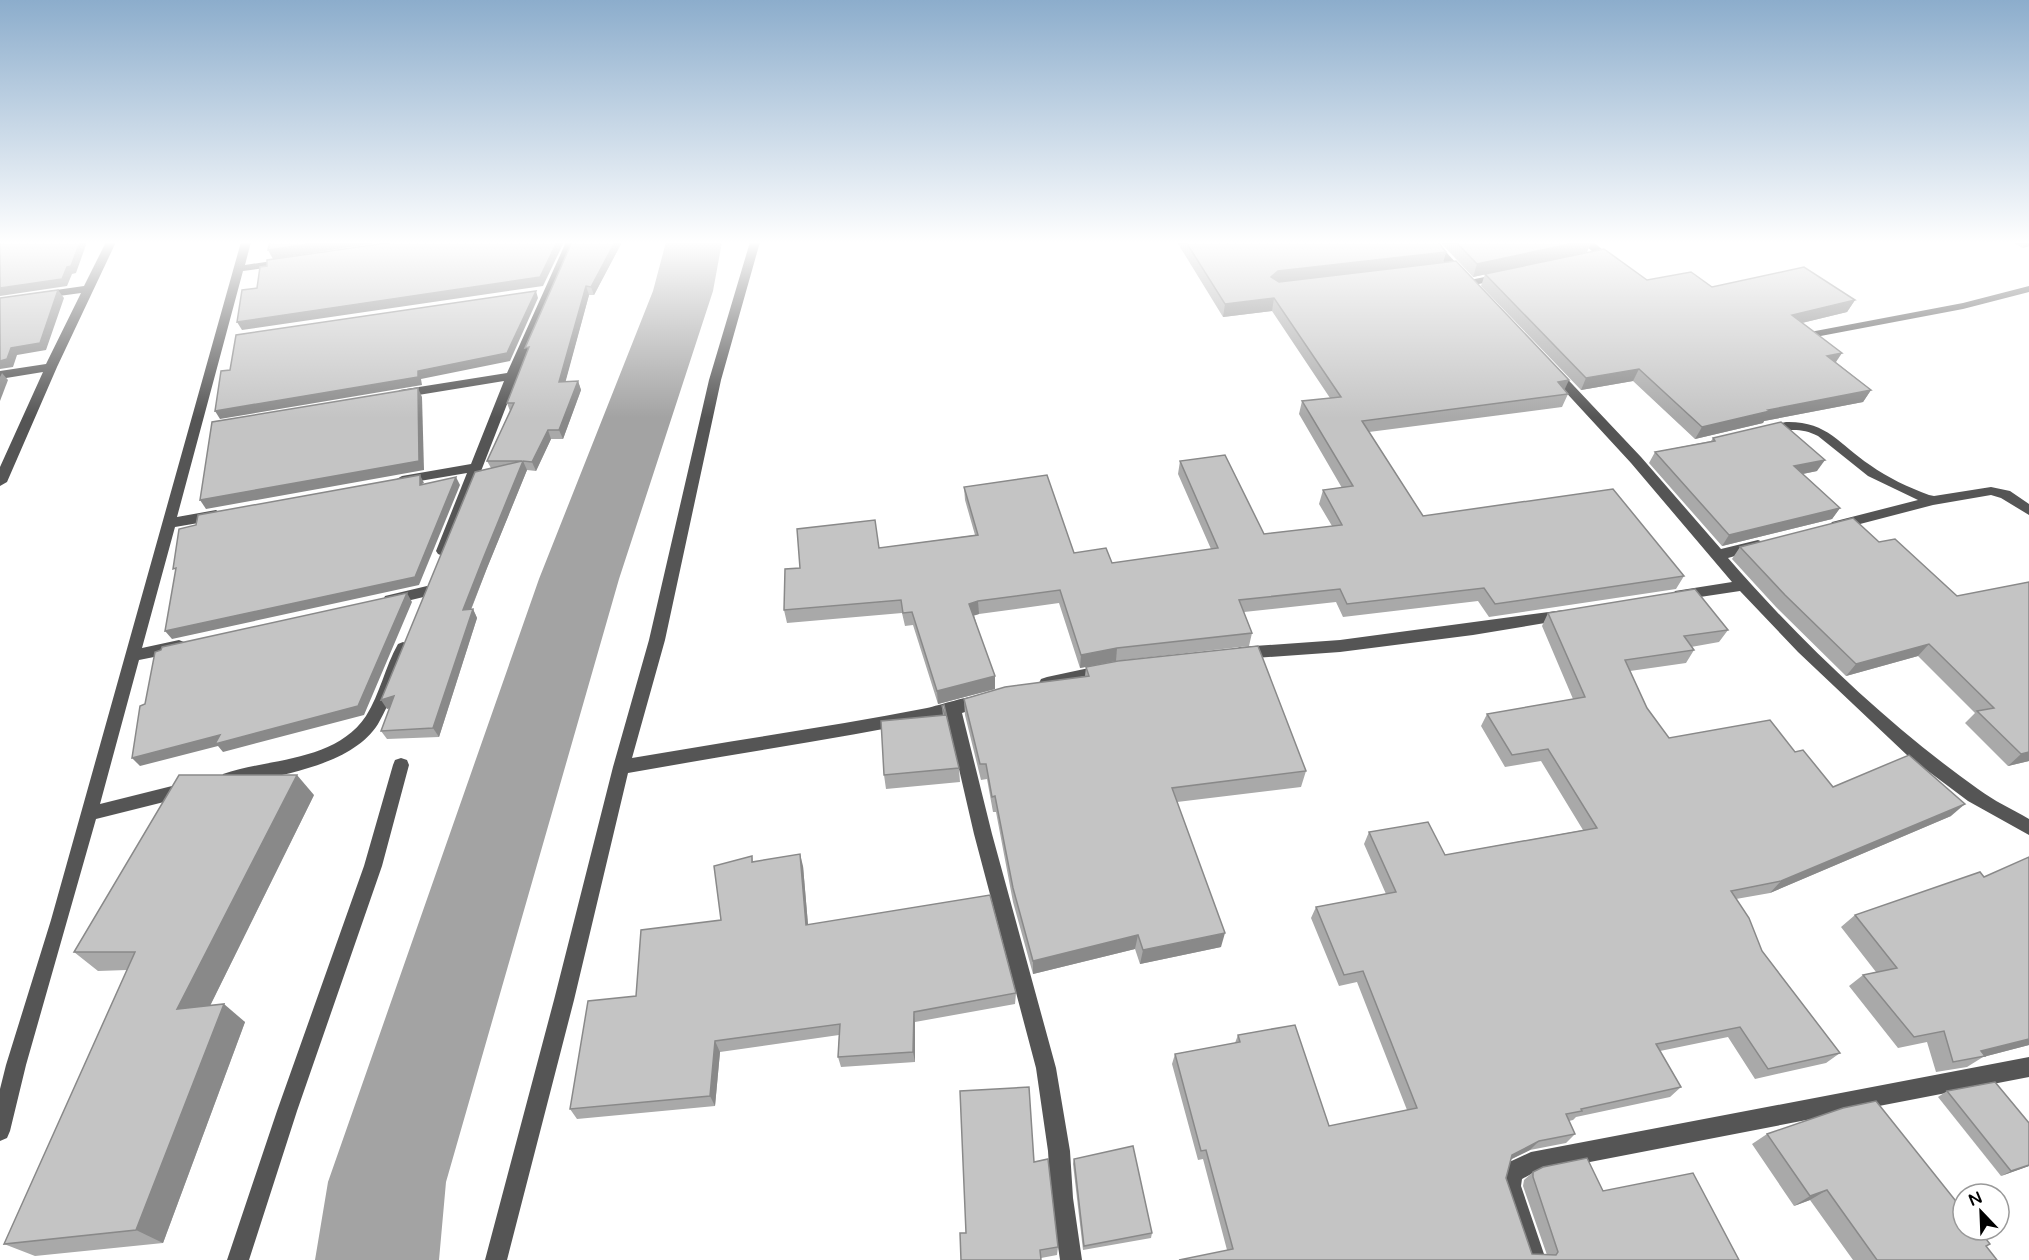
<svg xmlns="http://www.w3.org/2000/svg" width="2029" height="1260" font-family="'Varela Round',sans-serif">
<rect width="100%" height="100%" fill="#fff"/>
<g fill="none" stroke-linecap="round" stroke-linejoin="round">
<path fill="#a3a3a3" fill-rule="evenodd" d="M666,242H722L713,291L619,579L446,1182L439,1260H315L328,1182L539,579L653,291Z"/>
<g fill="#555" fill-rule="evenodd">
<path d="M106,242H116L57,367L7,482L0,486V467L43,372L0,379V371L46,364L81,293L0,304V298L84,286Z"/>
<path d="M241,242H251L245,265L285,259L290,262L285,265L243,271L177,517L216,510L223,515L216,520L175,527L142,648L179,640L184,642L187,646L184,650L179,652L139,660L100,804L188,782L194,784L196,789L194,794L188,796L96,819L26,1065L10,1131L7,1138L0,1141V1089L6,1065L51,920Z"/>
<path d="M566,242H576L518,376L450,551L443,556L438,554L436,551L467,473L402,484L395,480L402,476L471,464L504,381L400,398L394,394L400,390L507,373Z"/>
<path d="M750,242H760L721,380L665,640L632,758C730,741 829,727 927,708C941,705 978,692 990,696L992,700L990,704L962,713L992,834L1056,1068L1070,1151L1073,1198L1082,1260H1060L1051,1198L1048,1151L1036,1068L974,834L947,717C841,738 734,754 628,773L574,1000L507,1260H485L554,1000L613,767L649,640L709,380Z"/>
<path d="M1426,242H1437L1466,274V278H1458Z"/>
<path d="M1582,242H1593L1602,249L1601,258L1579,262V258L1592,254L1593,252Z"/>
<path d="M1504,273L1508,274V278L1469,286L1464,283L1465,281Z"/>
<path d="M2029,286V292L1963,309L1810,338L1804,335L1810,332L1963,303Z"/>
<path d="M1553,367L1557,368L1641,457L1721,549L1758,540L1763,542L1765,545L1763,548L1728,558C1799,640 1889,726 1978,789C1994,801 2012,809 2029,819V835L1968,801L1908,756L1798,652L1740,591L1680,600L1675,599L1673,595L1675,591L1732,582L1631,463L1549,374V368Z"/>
<path d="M1786,422C1827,421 1839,444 1870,465C1888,478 1908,487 1929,495L1934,496L1991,487L2010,491L2029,504V515L2001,498L1991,495L1933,505L1837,530L1832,528L1830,525L1832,522L1918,500L1868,476L1818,436C1800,427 1785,430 1767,434L1761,430L1763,427Z"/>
<path d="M427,586L432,587L434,591L432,595L390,605L383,600L385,596Z"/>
<path d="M1564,610L1569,611L1571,615L1569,619L1473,635L1340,652L1240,659L1235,657L1232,653L1235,649L1240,647L1340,640Z"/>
<path d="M403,642L408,644L411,648C400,673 392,700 378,724C351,767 275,776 229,786L223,784L221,779L223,774C270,758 335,762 366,716C380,694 385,667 398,644Z"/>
<path d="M1103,665L1108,667L1111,671L1108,675L1047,689L1041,687L1039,683L1041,679L1047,677Z"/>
<path d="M401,758L407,760L409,765L382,866L297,1111L249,1260H227L277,1111L364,866L393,765L395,760Z"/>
<path d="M2029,1057V1077L1533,1173L1522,1179L1521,1186L1546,1260H1524L1499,1186L1505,1164L1531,1152Z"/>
</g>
</g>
<g fill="#a9a9a9">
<path d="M572,242H622L594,295H589L565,382L578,381L581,390L563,439H551L536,471L527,470L487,568L471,610L473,609L477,618L439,737L387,739L381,731L390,708L387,709L491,468L487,461L510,411L507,403Z"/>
<path d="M1177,242H1438L1446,252L1443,262L1568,394L1562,407L1369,432L1423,516L1684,576L1676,589L1489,617L1478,601L1343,617L1336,602L1244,612L1252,633L1249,646L1116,661L1080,668L1059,603L979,614L974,615L995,689L938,704L913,625L905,626L902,613L787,623L784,610L800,568L879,548L975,535L965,500L964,487L1074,553L1112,563L1211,549L1178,474L1180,461L1264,534L1332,526L1319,504L1323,490L1342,488L1299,414L1302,401L1330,398L1272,311L1223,317Z"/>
<path d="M1440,242H1591L1587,252L1473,277Z"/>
<path d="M2011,242H2029V246L2023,248Z"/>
<path d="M1485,274L1647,280L1712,287L1855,300L1847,312L1802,323L1836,362L1871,390L1863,402L1764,421L1763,423L1695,439L1633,381L1581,390L1481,286Z"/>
<path d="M1713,438L1817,471L1803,474L1840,508L1832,519L1722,546L1649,463L1655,452L1711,441Z"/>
<path d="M1879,542L1957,596L2029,582V761L2008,766L1965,723L1975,713L1918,656L1846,676L1776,607L1732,559L1740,547Z"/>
<path d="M1548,613L1728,630L1719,642L1691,647L1694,650L1686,663L1630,671L1647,708L1669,738L1795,752L1833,787L1951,816L1770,893L1736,899L1762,951L1840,1053L1826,1063L1755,1079L1728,1037L1660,1051L1681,1087L1670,1097L1576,1117L1573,1120L1569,1121L1575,1134L1566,1143L1530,1150L1510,1160L1506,1178L1532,1254L1547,1255L1523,1186L1524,1180L1533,1172L1603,1191L1739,1260L1227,1250L1203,1159L1198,1160L1172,1064L1175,1054L1235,1043L1238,1035L1329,1126L1407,1110L1357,982L1339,986L1311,918L1316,907L1386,894L1364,844L1369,832L1445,855L1583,830L1541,761L1505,767L1481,726L1487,714L1573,699L1542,626Z"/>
<path d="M1086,667L1306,771L1301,787L1177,802L1221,947L1140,964L1135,949L1033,974L1013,902L996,812H993L987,779L981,780L965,715L964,699L1085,676Z"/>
<path d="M944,705L959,768L960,782L886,789L884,775L943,716L942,706Z"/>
<path d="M314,795L210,1006L245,1022L163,1243L35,1256L4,1244L127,970L98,971L74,952Z"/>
<path d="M752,856L753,862L803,866L808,925L1016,993L1015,1004L915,1022V1062L841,1067L838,1057L839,1035L720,1052L715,1106L577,1119L570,1109L636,996L721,920Z"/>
<path d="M1855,915L2029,1045L1983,1057L1967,1067L1936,1072L1927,1042L1898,1048L1849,986L1863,975L1876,972L1841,927Z"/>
<path d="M1947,1091L2029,1166L2001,1176L1938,1097Z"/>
<path d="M1767,1134L1986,1246L1997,1260H1853L1810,1200L1794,1206L1752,1144Z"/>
<path d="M1074,1159L1152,1233L1151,1238L1083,1250L1073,1164Z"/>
<path d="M1034,1162L1058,1247L1057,1255L1041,1258L966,1233Z"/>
</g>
<g fill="#898989">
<path d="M80,242H87L76,273L72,274L67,286L0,296V288L67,267Z"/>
<path d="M322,242H383L273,259L268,250Z"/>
<path d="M557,242H564L543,286L242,330L237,322Z"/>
<path d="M615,242H622L594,295L591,287Z"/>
<path d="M1579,242H1591L1587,252L1473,277L1477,264Z"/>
<path d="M2027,242H2029V246L2023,248Z"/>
<path d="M1446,252L1442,264L1276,284L1271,277L1278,271Z"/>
<path d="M586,286L589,295L563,391L559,382Z"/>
<path d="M58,290L64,298L46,350L17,355L13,367L0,369V361Z"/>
<path d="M536,291L538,298L510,361L421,379L422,385L220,419L215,411L418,371Z"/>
<path d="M1274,298L1272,311L1223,317L1225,304Z"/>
<path d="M1855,300L1847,312L1785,327L1792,315Z"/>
<path d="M1842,353L1834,365L1827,356Z"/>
<path d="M1639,369L1633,381L1581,390L1586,378Z"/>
<path d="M2,373L8,380L0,401V377Z"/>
<path d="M1569,380L1563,393L1558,382Z"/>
<path d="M578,381L581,390L563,439L559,430Z"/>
<path d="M418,388L422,397L424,470L206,509L200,500Z"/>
<path d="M1871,390L1863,402L1764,421L1763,423L1695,439L1702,427L1768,410Z"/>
<path d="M548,430L551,439L536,471L532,462Z"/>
<path d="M1825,460L1817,471L1787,477L1794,466Z"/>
<path d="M523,461L527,470L487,568L467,619L463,610L483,559Z"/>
<path d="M420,475L424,483L420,485Z"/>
<path d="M456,477L460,485L419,585L172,639L165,631Z"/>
<path d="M1840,508L1832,519L1722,546L1729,535Z"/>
<path d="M407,593L412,602L364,715L223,752L218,746L140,766L132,758Z"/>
<path d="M978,601L979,614L970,617L969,604Z"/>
<path d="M473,609L477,618L439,737L433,728Z"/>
<path d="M1929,644L1918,656L1846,676L1856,664Z"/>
<path d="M1117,648L1116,661L1080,668L1081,655Z"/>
<path d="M995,676V689L938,704L937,691Z"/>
<path d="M394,696L400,705L387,709L381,700Z"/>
<path d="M2029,752V761L2008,766L2021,754Z"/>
<path d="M297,775L314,795L200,1026L177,1009Z"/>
<path d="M1965,804L1951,816L1770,893L1781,881Z"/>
<path d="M800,854L803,866L809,936L806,925Z"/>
<path d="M1225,933L1221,947L1140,964L1143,950Z"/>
<path d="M1138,935L1135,949L1033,974V961Z"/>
<path d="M224,1004L245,1022L163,1243L136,1230Z"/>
<path d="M914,1012L915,1022V1062L913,1052Z"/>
<path d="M2029,1039V1045L1983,1057L1985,1056L1981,1051Z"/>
<path d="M715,1041L720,1052L715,1106L710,1096Z"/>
<path d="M1539,1141L1530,1150L1503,1163L1512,1155Z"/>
<path d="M2029,1165V1166L2001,1176L2011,1171Z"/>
<path d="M1827,1190L1810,1200L1794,1206L1810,1196Z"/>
</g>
<g fill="#c4c4c4" stroke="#898989" stroke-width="1.5">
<path d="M0,242H80L71,266L67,267L62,279L0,288Z"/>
<path d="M270,242H322L268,250Z"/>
<path d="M393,242H557L540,277L237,322L242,290L257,288L260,267L267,266V260Z"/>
<path d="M572,242H615L591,287L586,286L559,382L578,381L559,430H548L532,462L523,461L483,559L463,610L473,609L433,728L381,731L394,696L381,700L475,472L522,461H487L514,403H507L529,347L525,348Z"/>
<path d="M1186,242H1438L1446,252L1278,271L1271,277L1279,282L1456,261L1569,380L1558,382L1568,394L1362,421L1423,516L1613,489L1684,576L1495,604L1484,588L1347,604L1340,589L1239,600L1252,633L1117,648L1081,655L1060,590L978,601L969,604L995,676L937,691L912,612L903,613L901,600L784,610L785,569L800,568L797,529L875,520L879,548L978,535L964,487L1047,475L1074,553L1106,548L1112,563L1218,548L1180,461L1225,455L1264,534L1342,525L1323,490L1353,486L1302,401L1341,397L1274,298L1225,304Z"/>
<path d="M1456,242H1579L1477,264Z"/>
<path d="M1604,249L1647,280L1691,272L1712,287L1804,267L1855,300L1792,315L1842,353L1827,356L1871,390L1768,410L1770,411L1702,427L1639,369L1586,378L1485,274Z"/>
<path d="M58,290L40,343L11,348L7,359L0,361V298Z"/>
<path d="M536,291L507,353L418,371V377L215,411L221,371L230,370L236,335Z"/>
<path d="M418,388L419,461L200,500L212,422Z"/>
<path d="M1781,422L1825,460L1794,466L1840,508L1729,535L1655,452L1715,441L1713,438Z"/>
<path d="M420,475V485L456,477L415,577L165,631L176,568L173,569L179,529L196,525L198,515Z"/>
<path d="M1853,518L1879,542L1895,539L1957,596L2029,582V752L2021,754L1977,711L1994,708L1929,644L1856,664L1785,595L1740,547Z"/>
<path d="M1695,589L1728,630L1684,636L1694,650L1625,660L1647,708L1669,738L1770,720L1795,752L1803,750L1833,787L1909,755L1965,804L1781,881L1731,891L1749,918L1762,951L1840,1053L1768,1069L1740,1027L1656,1044L1681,1087L1581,1109L1582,1111L1566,1114L1575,1134L1539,1141L1512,1155L1506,1178L1532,1254L1556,1255L1558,1252L1533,1177V1172L1543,1167L1587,1158L1603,1191L1693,1173L1739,1260H1179L1233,1249L1206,1150L1201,1151L1175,1054L1240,1042L1238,1035L1295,1025L1329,1126L1417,1108L1363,971L1344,975L1316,907L1396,892L1369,832L1428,822L1445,855L1597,828L1548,749L1512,755L1487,714L1585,697L1548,613Z"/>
<path d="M407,593L358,706L215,744L220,735L132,758L140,706L145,704L155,652L161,650L162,647Z"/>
<path d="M1258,646L1306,771L1172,788L1225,933L1143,950L1138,935L1033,961L1013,888L995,796L992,797L986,764H980L964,699L1005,687L1089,676L1086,667L1118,661Z"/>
<path d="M944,705L959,768L884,775L881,721L945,715L942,706Z"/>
<path d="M179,775H297L177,1009L224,1004L136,1230L4,1244L135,952H74Z"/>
<path d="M800,854L806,925L990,895L1016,993L914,1012L913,1052L838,1057L840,1024L715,1041L710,1096L570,1109L588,1001L636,996L641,930L721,920L714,866L752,856V862Z"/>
<path d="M2029,857V1039L1981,1051L1985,1056L1953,1062L1944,1031L1914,1037L1863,975L1897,968L1855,915L1980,872L1984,877Z"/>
<path d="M1995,1082L2029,1123V1165L2011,1171L1947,1091Z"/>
<path d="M1029,1087L1034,1162L1048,1159L1058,1247L1040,1250L1041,1260H961L960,1233H966L960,1091Z"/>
<path d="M1876,1101L1963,1210V1230H1979L1990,1244L1986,1246L1997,1260H1877L1827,1190L1810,1196L1767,1134L1843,1108Z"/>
<path d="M1133,1146L1152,1233L1084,1246L1074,1159Z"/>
</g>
<linearGradient id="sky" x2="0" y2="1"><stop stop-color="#8cadcc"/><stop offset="0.58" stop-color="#fff"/><stop offset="1" stop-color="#fff" stop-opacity="0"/></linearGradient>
<rect width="2029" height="418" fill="url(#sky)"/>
<g transform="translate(1981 1212) rotate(337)"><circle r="28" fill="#ffffff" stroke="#999999" stroke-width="1.5"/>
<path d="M0-4.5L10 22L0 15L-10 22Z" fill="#000000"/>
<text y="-9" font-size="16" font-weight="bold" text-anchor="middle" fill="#000000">N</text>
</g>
</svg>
